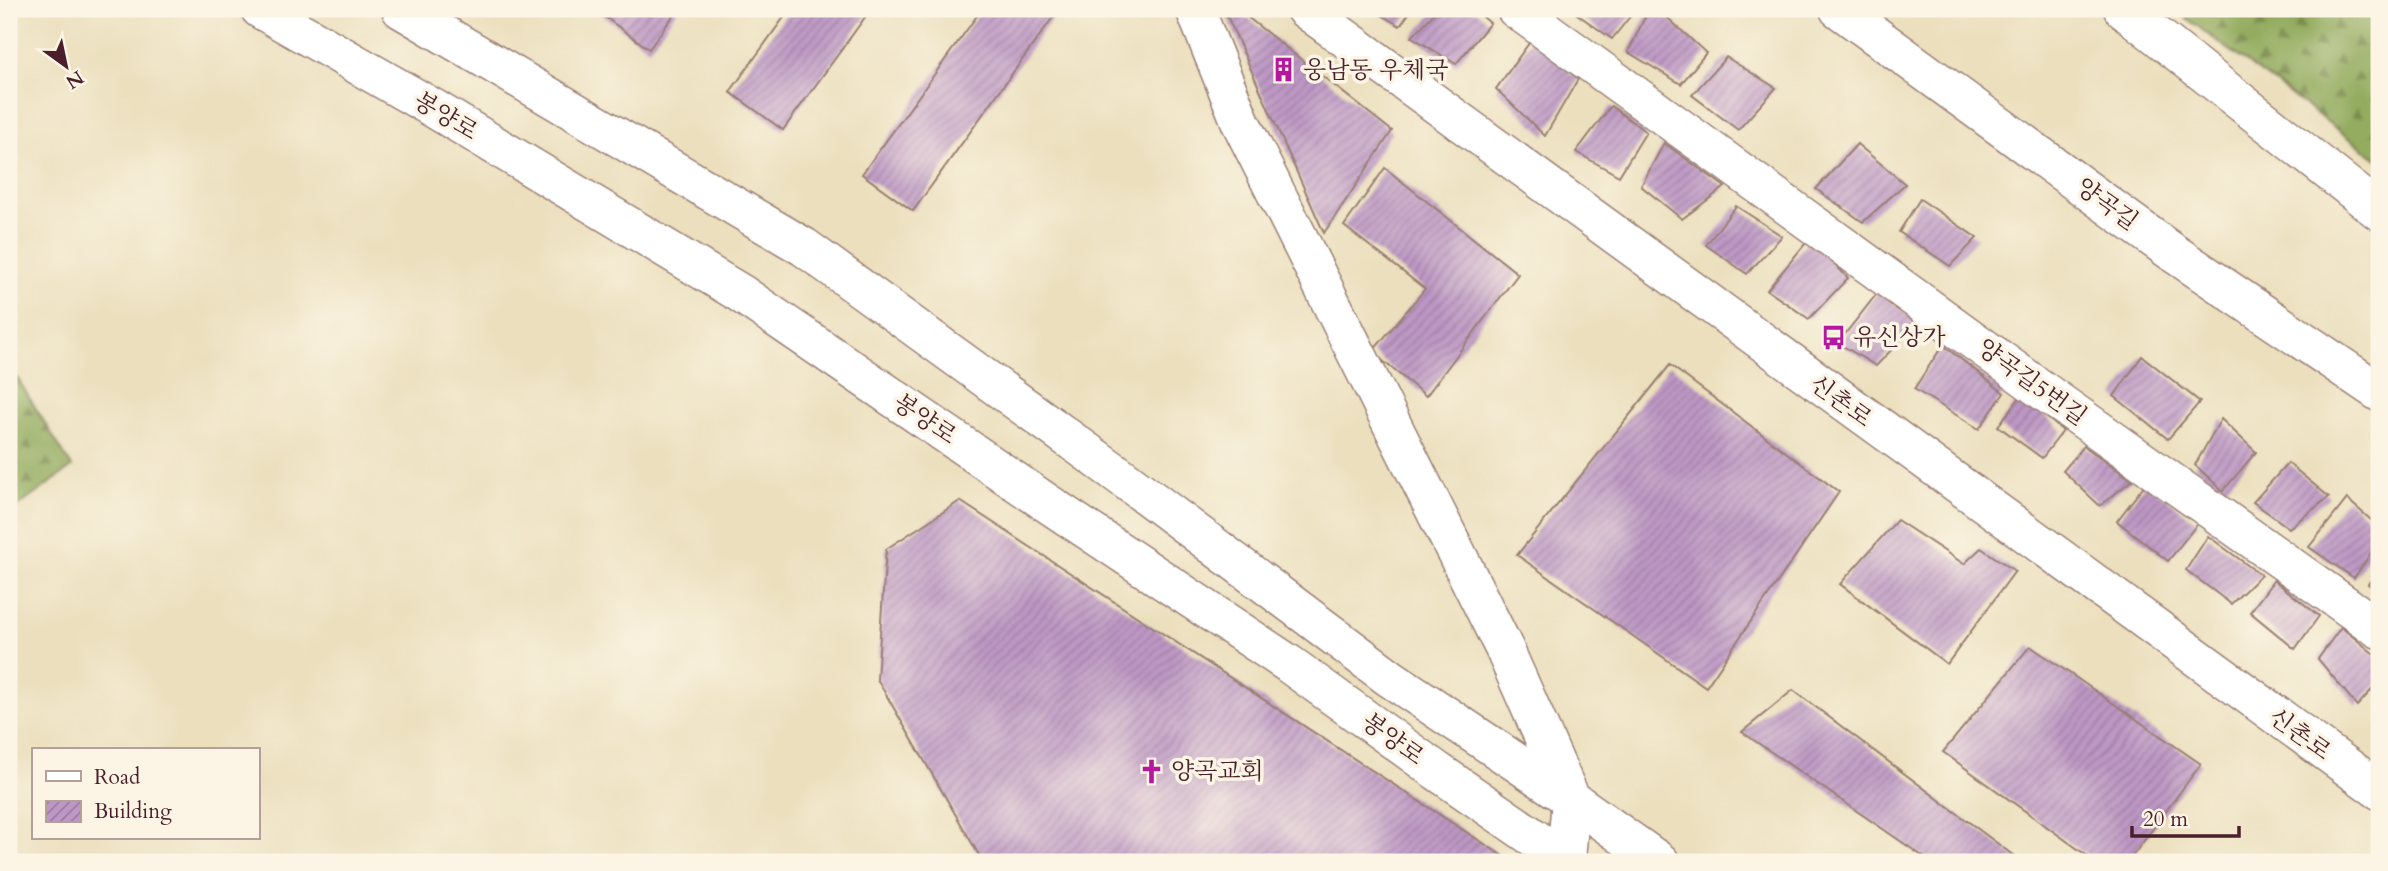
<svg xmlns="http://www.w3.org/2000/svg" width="2388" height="871" font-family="Cardo,'Noto Serif KR',serif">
<defs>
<pattern id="forest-firs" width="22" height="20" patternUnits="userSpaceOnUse" patternTransform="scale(1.75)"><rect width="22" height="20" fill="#93ac5e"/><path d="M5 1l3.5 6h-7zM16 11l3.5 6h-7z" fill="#7a8b4e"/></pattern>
<pattern id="building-hatch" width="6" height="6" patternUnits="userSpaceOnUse" patternTransform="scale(1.75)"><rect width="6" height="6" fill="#bd98c5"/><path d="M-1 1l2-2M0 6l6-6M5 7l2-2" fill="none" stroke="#9c7ba0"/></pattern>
</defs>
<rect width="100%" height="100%" fill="#fcf5e5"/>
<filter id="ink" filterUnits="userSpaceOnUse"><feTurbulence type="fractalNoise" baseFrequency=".0143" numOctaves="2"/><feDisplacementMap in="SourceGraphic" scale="14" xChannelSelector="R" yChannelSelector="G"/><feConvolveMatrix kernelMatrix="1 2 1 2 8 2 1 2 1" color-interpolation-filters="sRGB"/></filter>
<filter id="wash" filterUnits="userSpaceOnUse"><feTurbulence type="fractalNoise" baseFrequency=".00686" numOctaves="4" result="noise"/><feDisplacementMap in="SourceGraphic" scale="28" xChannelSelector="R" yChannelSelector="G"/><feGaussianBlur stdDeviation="1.57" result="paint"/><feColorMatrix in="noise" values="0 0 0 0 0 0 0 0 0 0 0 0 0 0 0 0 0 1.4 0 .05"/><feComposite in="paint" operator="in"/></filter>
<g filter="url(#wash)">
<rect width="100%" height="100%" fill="#ebdfbd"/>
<g fill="url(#forest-firs)" stroke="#6e6644" stroke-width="2">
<path d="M2174,9H2379V160Z"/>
<path d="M9,365L72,467L9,513Z"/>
</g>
<g id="blocks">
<g fill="url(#building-hatch)">
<path d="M605,9H678L649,49L601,14Z"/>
<path d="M790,9H871L783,130L730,92Z"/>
<path d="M982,9H1050L1056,13L913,211L862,174Z"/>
<path d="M1224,9H1237L1392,131L1324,233Z"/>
<path d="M1372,9H1412L1400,26Z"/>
<path d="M1438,9H1474L1490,23L1456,64L1412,37Z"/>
<path d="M1570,9H1636L1612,39Z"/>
<path d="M1649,9H1658L1706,53L1681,84L1628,52Z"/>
<path d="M1532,39L1578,79L1545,136L1496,89Z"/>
<path d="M1726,57L1776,88L1738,130L1692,95Z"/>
<path d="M1611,106L1646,132L1619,176L1576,152Z"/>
<path d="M1664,143L1725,187L1682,219L1641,186Z"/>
<path d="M1857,144L1905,184L1863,222L1816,189Z"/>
<path d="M1385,168L1518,274L1426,396L1372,352L1425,289L1344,226Z"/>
<path d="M1920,199L1977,238L1950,266L1899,232Z"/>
<path d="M1736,206L1782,236L1747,274L1706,245Z"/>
<path d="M1810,238L1848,278L1809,319L1767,290Z"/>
<path d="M1879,291L1918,322L1876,366L1838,343Z"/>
<path d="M1943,345L2004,393L1979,429L1914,389Z"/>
<path d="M2142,356L2200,402L2168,439L2114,396Z"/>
<path d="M1670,365L1839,492L1706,687L1517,555Z"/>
<path d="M2021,396L2063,431L2042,458L1998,426Z"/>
<path d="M2221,419L2256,452L2223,491L2195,465Z"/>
<path d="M2084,446L2132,480L2100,506L2063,471Z"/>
<path d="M2288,463L2329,497L2289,528L2253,502Z"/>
<path d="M2146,483L2198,523L2168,561L2117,521Z"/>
<path d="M2347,499L2379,527V541L2354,578L2309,547Z"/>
<path d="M960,501L1512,862H983L877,679L886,549Z"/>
<path d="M1897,520L1964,564L1981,548L2015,571L1947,664L1840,584Z"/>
<path d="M2208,536L2261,575L2231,604L2186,570Z"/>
<path d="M2379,570V591L2368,584Z"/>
<path d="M2274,580L2319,616L2295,649L2250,612Z"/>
<path d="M2341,627L2379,658V682L2357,706L2318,659Z"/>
<path d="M2030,646L2201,764L2128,862H2096L1943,752Z"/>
<path d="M1793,690L2022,862H1931L1742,732Z"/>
</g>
</g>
</g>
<g filter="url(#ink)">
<use href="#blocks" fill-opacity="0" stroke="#9a7f74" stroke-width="2"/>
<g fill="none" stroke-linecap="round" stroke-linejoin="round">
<defs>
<g id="minor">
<path d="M1195,9L1241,123L1504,648L1571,799L1566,860"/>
<path d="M1305,9L2379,790"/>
<path d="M1516,9L2042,390L2379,629"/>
<path d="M1839,9L2175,254L2379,392"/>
<path d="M2123,9L2379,211"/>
</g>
<g id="major">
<path d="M260,9L433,108L740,293L1047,503L1289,664L1437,771L1569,862"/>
<path d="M401,9L804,247L1119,475L1390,678L1571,799L1660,862"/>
</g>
</defs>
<use href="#minor" stroke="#9a7f74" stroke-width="41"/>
<use href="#major" stroke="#9a7f74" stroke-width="41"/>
<use href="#minor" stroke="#fff" stroke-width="38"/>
<use href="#major" stroke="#fff" stroke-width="38"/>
</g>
</g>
<defs>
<symbol id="building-bare" viewBox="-9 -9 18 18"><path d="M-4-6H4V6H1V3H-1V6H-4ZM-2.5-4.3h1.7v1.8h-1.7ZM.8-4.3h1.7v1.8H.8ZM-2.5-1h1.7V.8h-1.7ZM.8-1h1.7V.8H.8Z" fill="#b5179e" stroke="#fcf5e5" stroke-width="2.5" paint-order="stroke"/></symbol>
<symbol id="bus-bare" viewBox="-9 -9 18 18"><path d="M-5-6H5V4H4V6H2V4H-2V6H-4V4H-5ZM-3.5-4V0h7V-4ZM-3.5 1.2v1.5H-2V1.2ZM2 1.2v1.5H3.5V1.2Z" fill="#b5179e" stroke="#fcf5e5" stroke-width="2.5" paint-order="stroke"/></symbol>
<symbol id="church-bare" viewBox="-9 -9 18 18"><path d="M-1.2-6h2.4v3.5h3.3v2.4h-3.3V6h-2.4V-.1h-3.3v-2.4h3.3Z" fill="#b5179e" stroke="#fcf5e5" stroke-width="2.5" paint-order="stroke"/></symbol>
</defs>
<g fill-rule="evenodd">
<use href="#building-bare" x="1266" y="52" width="35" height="35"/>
<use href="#bus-bare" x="1816" y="320" width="35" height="35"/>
<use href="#church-bare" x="1134" y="754" width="35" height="35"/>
</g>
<g text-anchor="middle" stroke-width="7" stroke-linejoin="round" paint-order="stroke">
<g font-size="24" fill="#4a1f2b" stroke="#fcf5e5" text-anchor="start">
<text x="1303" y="78">웅남동 우체국</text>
<text x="1853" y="345">유신상가</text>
<text x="1171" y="779">양곡교회</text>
</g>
<g font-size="24" fill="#4a1f2b" stroke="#fcf5e5">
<text transform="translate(446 116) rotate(31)" y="8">봉양로</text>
<text transform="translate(2107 204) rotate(36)" y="8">양곡길</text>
<text transform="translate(2032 382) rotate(36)" y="8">양곡길5번길</text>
<text transform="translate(1841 401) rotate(36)" y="8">신촌로</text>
<text transform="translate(925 419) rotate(34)" y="8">봉양로</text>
<text transform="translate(2300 734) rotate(36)" y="8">신촌로</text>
<text transform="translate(1393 739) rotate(36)" y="8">봉양로</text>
</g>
</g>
<rect width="2388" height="871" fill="none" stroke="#fcf5e5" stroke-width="35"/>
<rect x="32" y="748" width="228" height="91" fill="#fcf5e5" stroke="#b59f9b" stroke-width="2"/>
<rect x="46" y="771" width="35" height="10" fill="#ffffff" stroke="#b59f9b" stroke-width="2"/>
<text x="94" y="784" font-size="21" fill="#4a1f2b">Road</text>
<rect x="46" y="801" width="35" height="21" fill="url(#building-hatch)" stroke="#b59f9b" stroke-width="2"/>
<text x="94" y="818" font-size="21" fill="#4a1f2b">Building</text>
<g transform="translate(66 66) rotate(147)" stroke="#fcf5e5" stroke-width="5" paint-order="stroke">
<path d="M0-5L12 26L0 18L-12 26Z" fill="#4a1f2b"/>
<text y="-10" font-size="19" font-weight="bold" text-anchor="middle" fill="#4a1f2b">N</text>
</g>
<path d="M2132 826v10h107v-10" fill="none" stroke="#4a1f2b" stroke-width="3.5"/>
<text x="2143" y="826" font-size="21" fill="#4a1f2b" stroke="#fcf5e5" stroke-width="5" paint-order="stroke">20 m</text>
</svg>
